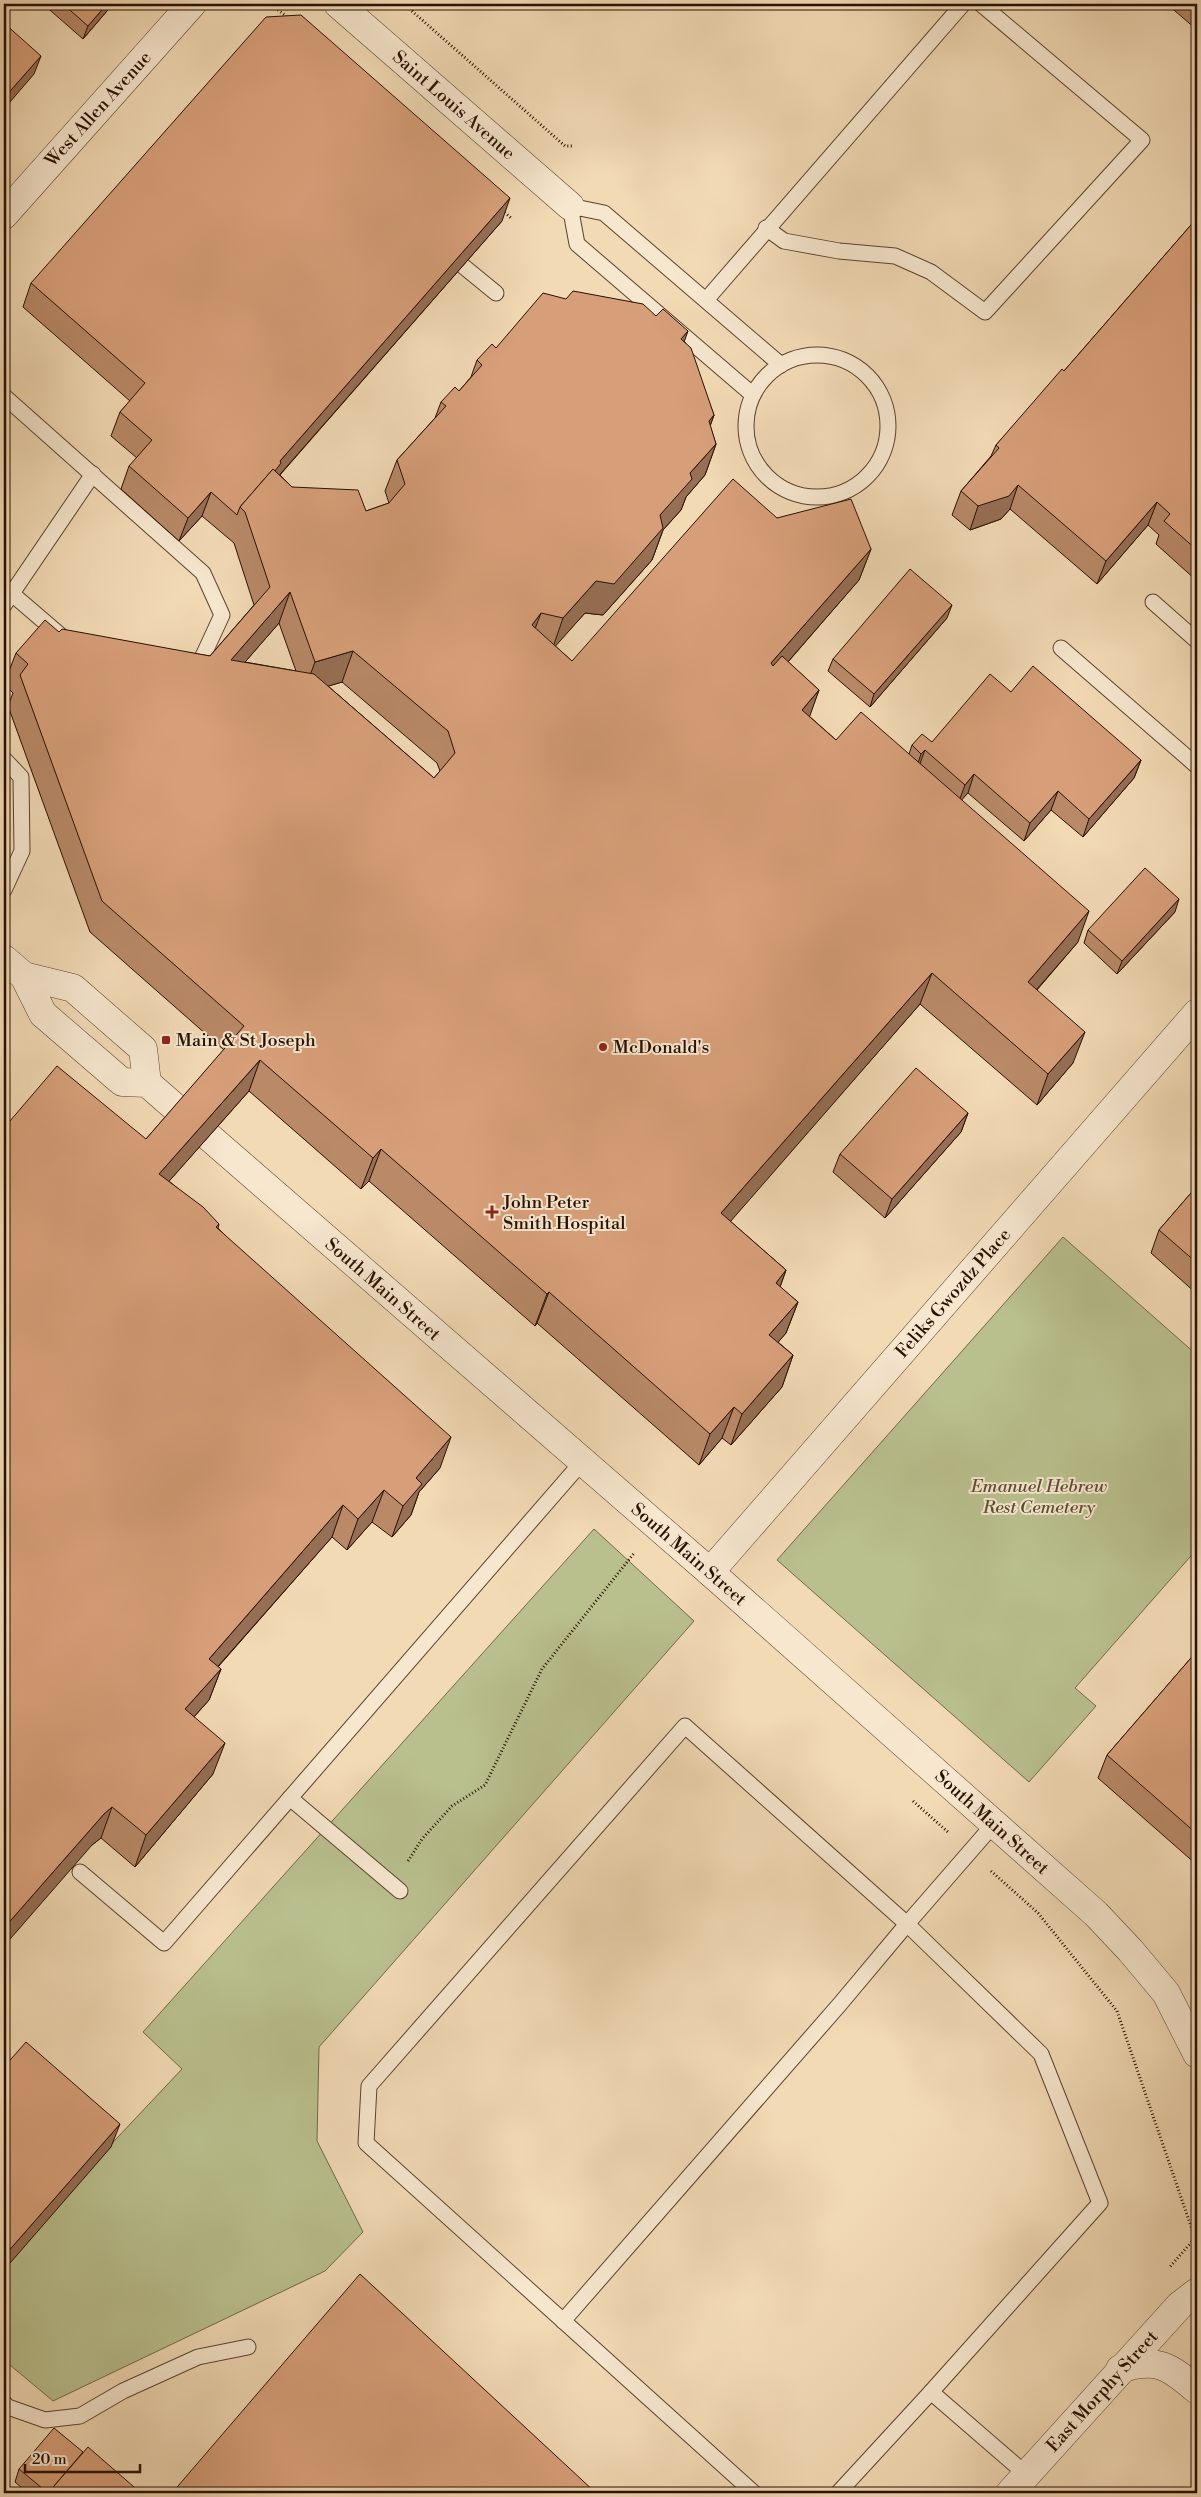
<svg xmlns="http://www.w3.org/2000/svg" width="1201" height="2497" font-family="'Libre Bodoni',serif">
<rect width="100%" height="100%" fill="#f2dab5"/>
<filter id="stains"><feTurbulence type="fractalNoise" baseFrequency=".004" numOctaves="4"/><feColorMatrix values="0 0 0 0 .2 0 0 0 0 .09 0 0 0 0 .02 0 0 0 .5 -.17"/></filter>
<radialGradient id="worn" r=".72"><stop offset=".6" stop-color="#630" stop-opacity="0"/><stop offset="1" stop-color="#630" stop-opacity=".3"/></radialGradient>
<g fill="#b9c08e" stroke="#706848">
<path d="M1063,1237L1197,1355V1549L1075,1688L1096,1706L1029,1782L777,1560Z"/>
<path d="M594,1529L694,1621L319,2047L317,2141L363,2232L325,2271L53,2401L4,2360V2258L182,2069L143,2032Z"/>
</g>
<g fill="none" stroke-linecap="round" stroke-linejoin="round">
<defs>
<g id="service">
<path d="M766,228L784,241L839,251L895,256L931,272L985,312L1142,140L981,4"/>
<path d="M463,266L496,293"/>
<path d="M706,300L963,4"/>
<circle cx="817" cy="426" r="71"/>
<path d="M753,395L577,244L570,206L604,213L781,365"/>
<path d="M4,396L203,573L222,615L197,669H193"/>
<path d="M4,587L60,635"/>
<path d="M1153,602L1197,641"/>
<path d="M4,605L93,474"/>
<path d="M1061,648L1197,766"/>
<path d="M4,759L21,777L22,851L4,890"/>
<path d="M290,1798L400,1891"/>
<path d="M80,1872L164,1943L582,1462"/>
<path d="M563,2321L840,2004L907,1924L1041,2054L1100,2203L931,2392"/>
<path d="M4,2403L8,2407L45,2420L80,2416L123,2391L198,2357L248,2347"/>
<path d="M754,2493L366,2143L369,2086L685,1726L907,1924L994,1824"/>
<path d="M838,2493L931,2392L1027,2475"/>
</g>
<g id="minor">
<path d="M338,4L570,206"/>
<path d="M710,1572L1197,1013"/>
<path d="M1010,2493L1180,2305L1197,2292"/>
</g>
<g id="tertiary">
<path d="M4,215L192,4"/>
<path d="M4,959L24,976L43,1014L122,1082L147,1083L710,1572L1096,1914L1130,1950L1166,1993L1197,2054"/>
<path d="M24,976L73,988L143,1049L147,1083"/>
<path d="M1120,2369C1157,2357 1169,2366 1197,2390"/>
</g>
</defs>
<use href="#service" stroke="#5a422e" stroke-width="17"/>
<use href="#minor" stroke="#5a422e" stroke-width="29"/>
<use href="#tertiary" stroke="#5a422e" stroke-width="29"/>
<g stroke="#270f01" stroke-width="3" stroke-dasharray="1 2.5" stroke-linecap="butt">
<path d="M265,4L277,9L287,17"/>
<path d="M404,4L565,146H574"/>
<path d="M502,210L511,218"/>
<path d="M913,1801L949,1833"/>
<path d="M408,1861L422,1839L452,1806L485,1785L542,1669L635,1552"/>
<path d="M991,1871L1038,1913L1117,2011L1195,2238L1169,2268"/>
</g>
<use href="#service" stroke="#f7e7cf" stroke-width="15"/>
<use href="#minor" stroke="#f7e7cf" stroke-width="28"/>
<use href="#tertiary" stroke="#f7e7cf" stroke-width="28"/>
</g>
<g fill="#b98968" stroke="#270f01" fill-rule="evenodd">
<path d="M43,4H113L83,39Z"/>
<path d="M872,4H881L877,8Z"/>
<path d="M1167,4H1197V30Z"/>
<path d="M1197,218V581L1156,544L1159,535L1148,525L1097,584L1010,509L1001,519L970,530L952,515L961,491L991,456L996,445L1064,371Z"/>
<path d="M502,221L280,475L292,487L366,511L389,503L385,491L397,460L435,418L441,402L459,391L471,377L477,360L496,348L685,342L714,415L710,426L716,444L705,475L686,497L681,510L663,530L652,560L603,615L585,613L555,646L572,661L777,518L871,549L859,580L788,662L819,690L809,716L836,740L909,754L912,745L932,742L1011,692L1141,760L1134,778L1083,837L1051,810L1024,841L968,793L961,800L1078,942L1037,990L1073,1063L1037,1105L920,1004L730,1221L786,1270L780,1287L798,1302L786,1333L778,1342L793,1355L782,1387L731,1445L722,1438L699,1465L537,1323L535,1326L369,1181L361,1189L249,1091L169,1181L219,1224L218,1228L440,1468L419,1492L411,1515L392,1537L372,1522L347,1550L332,1537L218,1667L221,1669L209,1700L194,1717L213,1774L135,1867L101,1838L92,1845L146,1139L224,1050L90,932L8,706L13,693L4,684L16,653L59,632L210,656L254,605L234,543L202,516L179,541L121,489L129,466L137,458L111,436L120,412L130,401L23,307L31,283ZM279,623L296,671L245,662ZM342,682L437,763L440,771L434,778L328,686Z"/>
<path d="M947,618L870,707L828,671L833,659Z"/>
<path d="M1175,912L1117,974L1084,943L1088,930Z"/>
<path d="M968,1113L961,1132L885,1218L833,1172L840,1154Z"/>
<path d="M1197,1186V1294L1151,1253L1159,1230Z"/>
<path d="M1197,1651V1865L1098,1778L1107,1755Z"/>
<path d="M83,2452L82,2455L141,2493H28L15,2482L19,2469Z"/>
</g>
<g fill="#966f55" stroke="#270f01">
<path d="M107,4H113L83,39L88,26Z"/>
<path d="M41,56L34,74L4,109V98Z"/>
<path d="M510,198L502,221L275,480L247,517L280,461Z"/>
<path d="M688,331L677,362L681,339Z"/>
<path d="M714,415L703,446L709,421Z"/>
<path d="M716,444L705,475L686,497L681,510L663,530L652,560L603,615L585,613L552,650L563,618L596,581L660,515L690,473Z"/>
<path d="M1018,485L1010,509L1001,519L970,530L978,506Z"/>
<path d="M211,492L202,516L179,541L188,518Z"/>
<path d="M1157,502L1148,525L1097,584L1106,561Z"/>
<path d="M871,549L859,580L759,695L771,663Z"/>
<path d="M290,592L279,623L220,691L231,660Z"/>
<path d="M952,605L947,618L870,707L874,694Z"/>
<path d="M541,613L529,645L532,625Z"/>
<path d="M353,651L342,682L303,694L315,662Z"/>
<path d="M819,690L808,721L802,710Z"/>
<path d="M925,750L918,769L915,772L921,754Z"/>
<path d="M1141,760L1134,778L1083,837L1089,819Z"/>
<path d="M974,774L968,793L958,804L965,785Z"/>
<path d="M1058,791L1051,810L1024,841L1030,823Z"/>
<path d="M1179,899L1175,912L1117,974L1122,961Z"/>
<path d="M1089,911L1078,942L1016,1013L1028,982Z"/>
<path d="M932,973L920,1004L710,1245L721,1213Z"/>
<path d="M1085,1032L1073,1063L1037,1105L1048,1074Z"/>
<path d="M260,1060L249,1091L148,1205L159,1174Z"/>
<path d="M968,1113L961,1132L885,1218L892,1199Z"/>
<path d="M381,1149L369,1181L361,1189L373,1158Z"/>
<path d="M786,1270L775,1301L776,1283Z"/>
<path d="M549,1292L537,1323L535,1326L547,1294Z"/>
<path d="M798,1302L786,1333L758,1366L769,1335Z"/>
<path d="M793,1355L782,1387L731,1445L742,1414Z"/>
<path d="M734,1407L722,1438L699,1465L710,1434Z"/>
<path d="M451,1437L440,1468L419,1492L411,1515L392,1537L403,1506L416,1478Z"/>
<path d="M384,1490L372,1522L347,1550L358,1519Z"/>
<path d="M343,1505L332,1537L197,1690L209,1659Z"/>
<path d="M221,1669L209,1700L173,1740L185,1709Z"/>
<path d="M225,1743L213,1774L135,1867L146,1835Z"/>
<path d="M112,1807L101,1838L92,1845L4,1946V1928L104,1814Z"/>
<path d="M120,2124L111,2147L4,2270V2258L5,2255Z"/>
</g>
<g fill="#d79f79" stroke="#270f01" fill-rule="evenodd">
<path d="M63,4H107L88,26Z"/>
<path d="M301,15L510,198L280,461L281,463L275,471L273,469L240,507L237,515L211,492L188,518L129,466L152,440L120,412L145,383L31,283L266,17Z"/>
<path d="M4,23L41,56L4,98Z"/>
<path d="M1197,218V550L1164,521L1170,514L1157,502L1106,561L1018,485L1009,496L978,506L961,491L999,448L996,445L1062,369L1064,371Z"/>
<path d="M573,291L643,304L656,316L663,309L688,331L681,339L691,348L714,415L709,421L716,444L690,473L692,479L660,515L663,528L614,584L596,581L563,618L541,613L532,625L572,661L733,479L777,518L851,499L871,549L771,663L773,666L782,656L819,690L802,710L836,740L861,712L1089,911L1028,982L1085,1032L1048,1074L932,973L721,1213L786,1270L776,1283L798,1302L769,1335L793,1355L742,1414L734,1407L710,1434L549,1292L547,1294L381,1149L373,1158L260,1060L159,1174L203,1207L219,1224L216,1227L451,1437L416,1478L422,1484L403,1506L384,1490L358,1519L343,1505L209,1659L221,1669L185,1709L225,1743L146,1835L112,1807L104,1814L4,1928V1128L57,1066L146,1139L244,1026L102,901L20,675L28,664L16,653L45,620L59,632L62,629L210,656L270,587L245,512L240,507L273,469L292,487L358,490L366,511L389,503L405,484L397,460L446,406L441,402L455,387L459,391L482,365L477,360L492,344L496,348L543,293L566,299ZM290,592L315,662L353,651L448,731L455,753L434,778L314,674L231,660Z"/>
<path d="M910,569L952,605L874,694L833,659Z"/>
<path d="M1033,666L1141,760L1089,819L1058,791L1030,823L974,774L965,785L925,750L921,754L912,745L922,734L932,742L990,674L1011,692Z"/>
<path d="M1145,868L1179,899L1122,961L1088,930Z"/>
<path d="M916,1068L968,1113L892,1199L840,1154Z"/>
<path d="M1197,1186V1263L1159,1230Z"/>
<path d="M1197,1651V1834L1107,1755Z"/>
<path d="M26,2042L120,2124L5,2255L4,2254V2067Z"/>
<path d="M360,2274L596,2493H172Z"/>
<path d="M54,2428L83,2452L48,2493L19,2469Z"/>
<path d="M88,2447L141,2493H48Z"/>
</g>
<g fill="#8f2418" stroke="#f7e7cf" stroke-width="2">
<rect x="161" y="1035" width="10" height="10" rx="2.5"/>
<circle cx="603" cy="1047" r="5"/>
<path d="M489.5 1204.5h5v5h5v5h-5v5h-5v-5h-5v-5h5z"/>
</g>
<g text-anchor="middle" stroke-width="4" stroke-linejoin="round" paint-order="stroke">
<g font-size="18" fill="#270f01" stroke="#f7e7cf">
<text transform="translate(454 105) rotate(41)" y="6">Saint Louis Avenue</text>
<text transform="translate(98 109) rotate(-48)" y="6">West Allen Avenue</text>
<text transform="translate(383 1289) rotate(41)" y="6">South Main Street</text>
<text transform="translate(953 1293) rotate(-49)" y="6">Feliks Gwozdz Place</text>
<text transform="translate(689 1554) rotate(41)" y="6">South Main Street</text>
<text transform="translate(992 1822) rotate(42)" y="6">South Main Street</text>
<text transform="translate(1102 2391) rotate(-48)" y="6">East Morphy Street</text>
</g>
<g font-size="18" fill="#270f01" stroke="#f7e7cf" text-anchor="start">
<text x="176" y="1046">Main &amp; St Joseph</text>
<text x="613" y="1053">McDonald's</text>
<text x="503" y="1208">John Peter<tspan x="503" dy="21">Smith Hospital</tspan></text>
</g>
<g font-size="18" font-style="italic" fill="#5a4d32" stroke="#f7e7cf">
<text x="1039" y="1492">Emanuel Hebrew<tspan x="1039" dy="21">Rest Cemetery</tspan></text>
</g>
</g>
<rect width="1201" height="2497" fill="none" stroke="#f2dab5" stroke-width="20"/>
<rect x="5" y="5" width="1191" height="2487" fill="none" stroke="#270f01" stroke-width="2.5"/>
<rect x="10" y="10" width="1181" height="2477" fill="none" stroke="#270f01"/>
<path d="M25 2464v8h115v-8" fill="none" stroke="#270f01" stroke-width="2.5"/>
<text x="32" y="2464" font-size="15" fill="#270f01" stroke="#f7e7cf" stroke-width="4" paint-order="stroke">20 m</text>
<rect width="100%" height="100%" filter="url(#stains)"/>
<rect width="100%" height="100%" fill="url(#worn)"/>
</svg>
